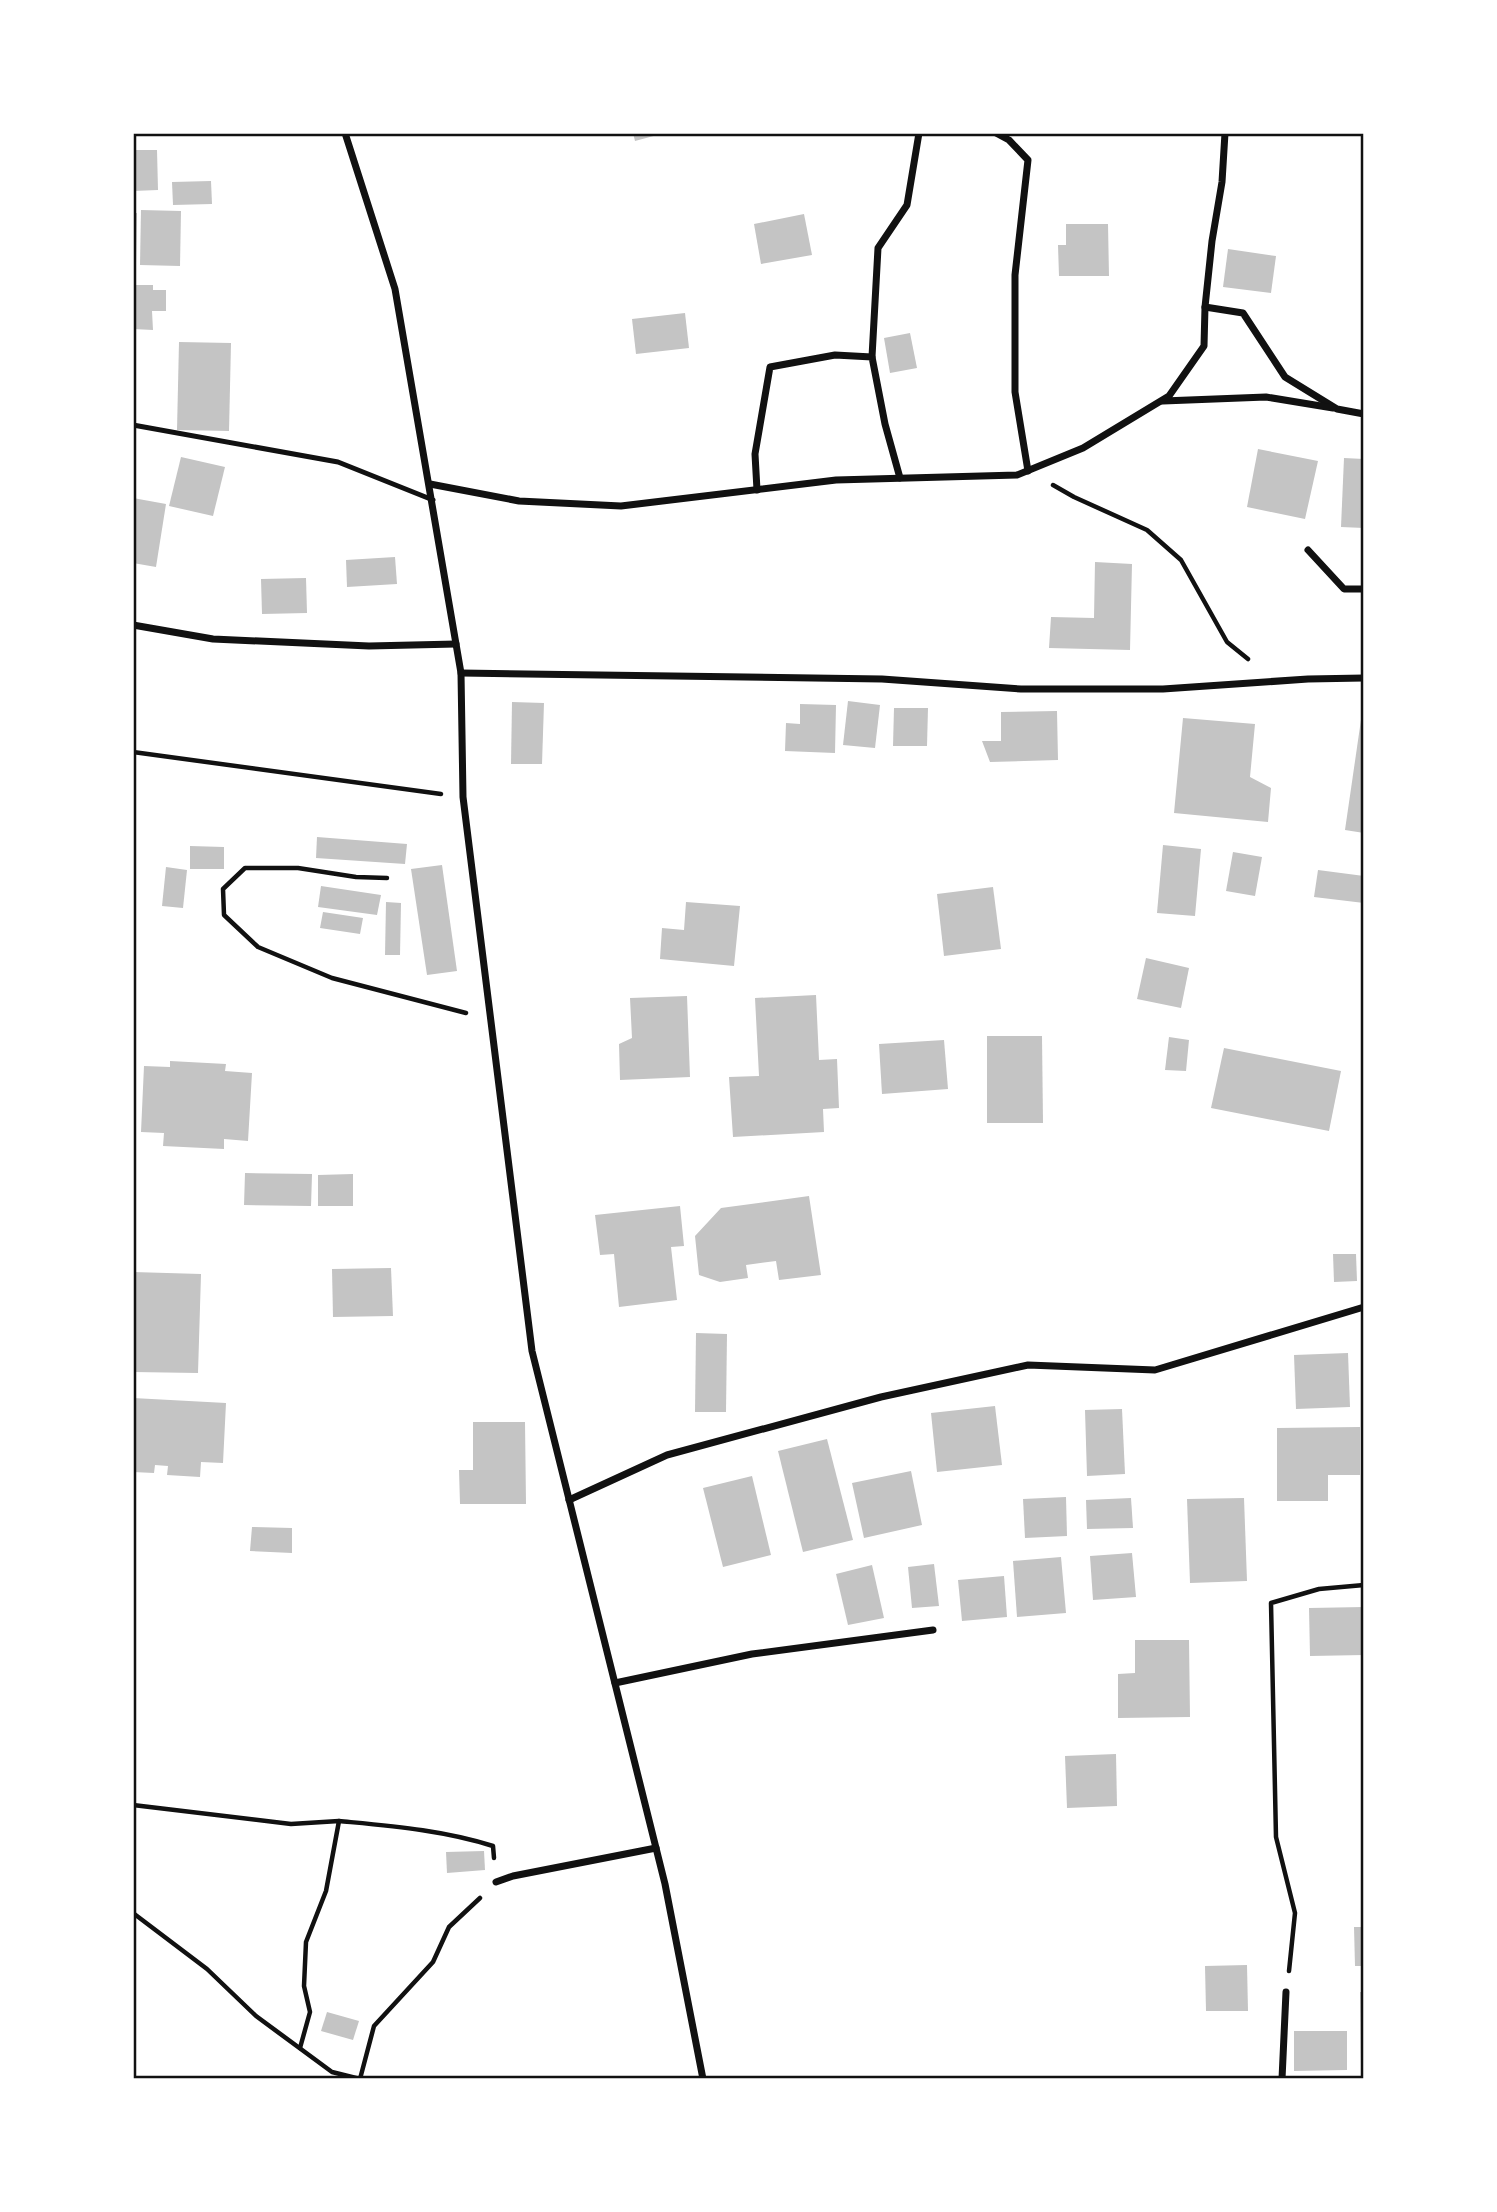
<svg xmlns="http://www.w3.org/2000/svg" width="1497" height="2212" font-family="'DM Sans',sans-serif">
<rect width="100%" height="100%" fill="#fff"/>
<g fill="#c4c4c4">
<path d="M633,133H661V134L635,141Z"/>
<path d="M133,150H157L158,190L133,191Z"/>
<path d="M211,181L212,204L173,205L172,182Z"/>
<path d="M141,210L181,211L180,266L140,265Z"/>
<path d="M133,213H137L136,263H133Z"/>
<path d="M804,214L812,255L761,264L754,224Z"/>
<path d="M1066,224H1108L1109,276H1059L1058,245H1066Z"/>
<path d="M1228,249L1276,256L1271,293L1223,287Z"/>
<path d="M133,285H153V290H166V311H152L153,330L133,329Z"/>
<path d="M685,313L689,348L636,354L632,319Z"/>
<path d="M910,333L917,368L890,373L884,338Z"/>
<path d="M179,342L231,343L229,431L177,430Z"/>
<path d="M1258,449L1318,461L1305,519L1247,507Z"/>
<path d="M181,457L225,467L213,516L169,506Z"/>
<path d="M1344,458L1364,459V528L1341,527Z"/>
<path d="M133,498L166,504L156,567L133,563Z"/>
<path d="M395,557L397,584L347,587L346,560Z"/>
<path d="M1095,562L1132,564L1130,650L1049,648L1051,617L1094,618Z"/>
<path d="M306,578L307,613L262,614L261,579Z"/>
<path d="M848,701L880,705L875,748L843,745Z"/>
<path d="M512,702L544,703L542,764H511Z"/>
<path d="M800,704L836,705L835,753L785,751L786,723L800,724Z"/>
<path d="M894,708H928L927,746H893Z"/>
<path d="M1057,711L1058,760L990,762L982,741H1001V712Z"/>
<path d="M1362,713H1364V833L1345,830Z"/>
<path d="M1183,718L1255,724L1250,777L1271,788L1268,822L1174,813Z"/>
<path d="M317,837L407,844L405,864L316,858Z"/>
<path d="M1163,845L1201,849L1195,916L1157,913Z"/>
<path d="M190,846L224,847V869H190Z"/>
<path d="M1233,852L1262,857L1255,896L1226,891Z"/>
<path d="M442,865L457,971L427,975L411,869Z"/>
<path d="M166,867L187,870L183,908L162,906Z"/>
<path d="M1318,870L1364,876V903L1314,897Z"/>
<path d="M321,886L381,895L377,915L318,907Z"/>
<path d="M993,887L1001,949L944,956L937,894Z"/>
<path d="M386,902L401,903L400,955H385Z"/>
<path d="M686,902L740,906L734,966L660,959L662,928L684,930Z"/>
<path d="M323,912L363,918L360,934L320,928Z"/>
<path d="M1146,958L1189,968L1181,1008L1137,999Z"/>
<path d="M816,995L819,1060L837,1059L839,1108L823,1109L824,1132L733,1137L729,1077L759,1076L755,998Z"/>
<path d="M687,996L690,1077L620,1080L619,1044L632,1038L630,998Z"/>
<path d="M987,1036H1042L1043,1123H987Z"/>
<path d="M1169,1037L1189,1040L1186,1071L1165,1070Z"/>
<path d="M944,1040L948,1089L882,1094L879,1044Z"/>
<path d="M1224,1048L1341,1071L1329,1131L1211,1108Z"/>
<path d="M170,1061L226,1064L225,1071L252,1073L248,1141L224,1139V1149L163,1146L164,1133L141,1132L144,1066L170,1067Z"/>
<path d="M245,1173L312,1174L311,1206L244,1205Z"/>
<path d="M353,1174V1206H318V1175Z"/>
<path d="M809,1196L821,1275L779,1280L776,1261L746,1265L748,1278L720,1282L699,1275L695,1236L721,1208Z"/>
<path d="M680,1206L684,1246L671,1247L677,1300L619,1307L614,1254L600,1255L595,1215Z"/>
<path d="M1333,1254H1356L1357,1281L1334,1282Z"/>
<path d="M391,1268L393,1316L333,1317L332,1269Z"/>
<path d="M133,1272L201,1274L198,1373L133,1372Z"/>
<path d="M696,1333L727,1334L726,1412H695Z"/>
<path d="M1348,1353L1350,1407L1296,1409L1294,1355Z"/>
<path d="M133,1398L226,1403L223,1463L201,1462L200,1477L167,1475L168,1466L155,1465L154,1473L133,1472Z"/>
<path d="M995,1406L1002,1465L937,1472L931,1413Z"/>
<path d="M1122,1409L1125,1474L1087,1476L1085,1410Z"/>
<path d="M473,1422H525L526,1504H460L459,1470H473Z"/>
<path d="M1360,1427V1475H1328V1501H1277V1428Z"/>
<path d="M827,1439L853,1540L803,1552L778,1451Z"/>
<path d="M911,1471L922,1525L864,1538L852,1483Z"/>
<path d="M752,1476L771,1555L723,1567L703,1488Z"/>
<path d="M1066,1497L1067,1536L1025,1538L1023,1499Z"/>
<path d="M1131,1498L1133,1528L1087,1529L1086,1500Z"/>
<path d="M1244,1498L1247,1581L1190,1583L1187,1499Z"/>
<path d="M252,1527L292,1528V1553L250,1551Z"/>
<path d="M1132,1553L1136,1597L1093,1600L1090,1556Z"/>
<path d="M1061,1557L1066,1613L1017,1617L1013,1561Z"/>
<path d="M934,1564L939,1606L912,1608L908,1567Z"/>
<path d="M872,1565L884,1618L848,1625L836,1574Z"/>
<path d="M1004,1576L1007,1617L962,1621L958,1580Z"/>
<path d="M1364,1607V1655L1310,1656L1309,1608Z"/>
<path d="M1135,1640H1189L1190,1717L1118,1718V1674L1135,1673Z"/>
<path d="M1116,1754L1117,1806L1067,1808L1065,1756Z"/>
<path d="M484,1851L485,1870L447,1873L446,1852Z"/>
<path d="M1354,1927H1364V1966H1355Z"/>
<path d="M1247,1965L1248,2011H1206L1205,1966Z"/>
<path d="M1360,1992H1364V2064H1361Z"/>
<path d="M327,2012L359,2021L353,2040L321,2031Z"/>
<path d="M1294,2031H1347V2070L1294,2071Z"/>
<rect x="1337" y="2076" width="27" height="3"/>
</g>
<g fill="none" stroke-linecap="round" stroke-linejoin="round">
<g stroke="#111" stroke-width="4.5">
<path d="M1053,485L1074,497L1147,530L1181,560L1227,642L1248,659"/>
<path d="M133,752L441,794"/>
<path d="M387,878L356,877L298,868H245L223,889L224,915L258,947L332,978L466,1013"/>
<path d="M133,1805L291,1824L339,1821L326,1891L306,1942L304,1986L310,2012L300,2048"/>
<path d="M339,1821C391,1826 443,1830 493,1846L494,1858"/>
<path d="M133,1913L207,1969L256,2016L332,2072L360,2079"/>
<path d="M1289,1971L1295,1913L1276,1837L1271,1603L1319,1589L1364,1585"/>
<path d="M360,2079L374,2026L433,1962L449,1927L480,1898"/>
</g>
<path stroke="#111" stroke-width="5" d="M133,425L338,462L433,500"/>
<g stroke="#111" stroke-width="7">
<path d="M345,133L395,289L461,673L463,797L532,1351L665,1884L703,2079"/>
<path d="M996,133L1009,140L1028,160L1015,275V392L1028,471"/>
<path d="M1205,307L1243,313L1285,377L1337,409L1364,414"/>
<path d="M872,357L878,248L907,205L919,133"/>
<path d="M1163,401L1266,397L1333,408"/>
<path d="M430,484L519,501L621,506L836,480L1017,475L1083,448L1169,396L1204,346L1205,307L1212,241L1222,182L1225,133"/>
<path d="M757,490L755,454L770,367L835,355L872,357L885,424L900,478"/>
<path d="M1308,550L1344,589H1364"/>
<path d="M133,625L213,639L369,646L456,644"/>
<path d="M461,673L882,679L1021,689H1163L1308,679L1364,678"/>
<path d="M569,1500L667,1455L881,1397L1028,1365L1155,1370L1364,1307"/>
<path d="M615,1683L752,1654L933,1630"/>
<path d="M496,1882L513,1876L656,1848"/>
<path d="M1282,2079L1286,1992"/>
</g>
</g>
<rect width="1497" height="2212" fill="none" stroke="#ffffff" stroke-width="270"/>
<rect x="135" y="135" width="1227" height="1942" fill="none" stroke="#111" stroke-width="2.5"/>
</svg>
